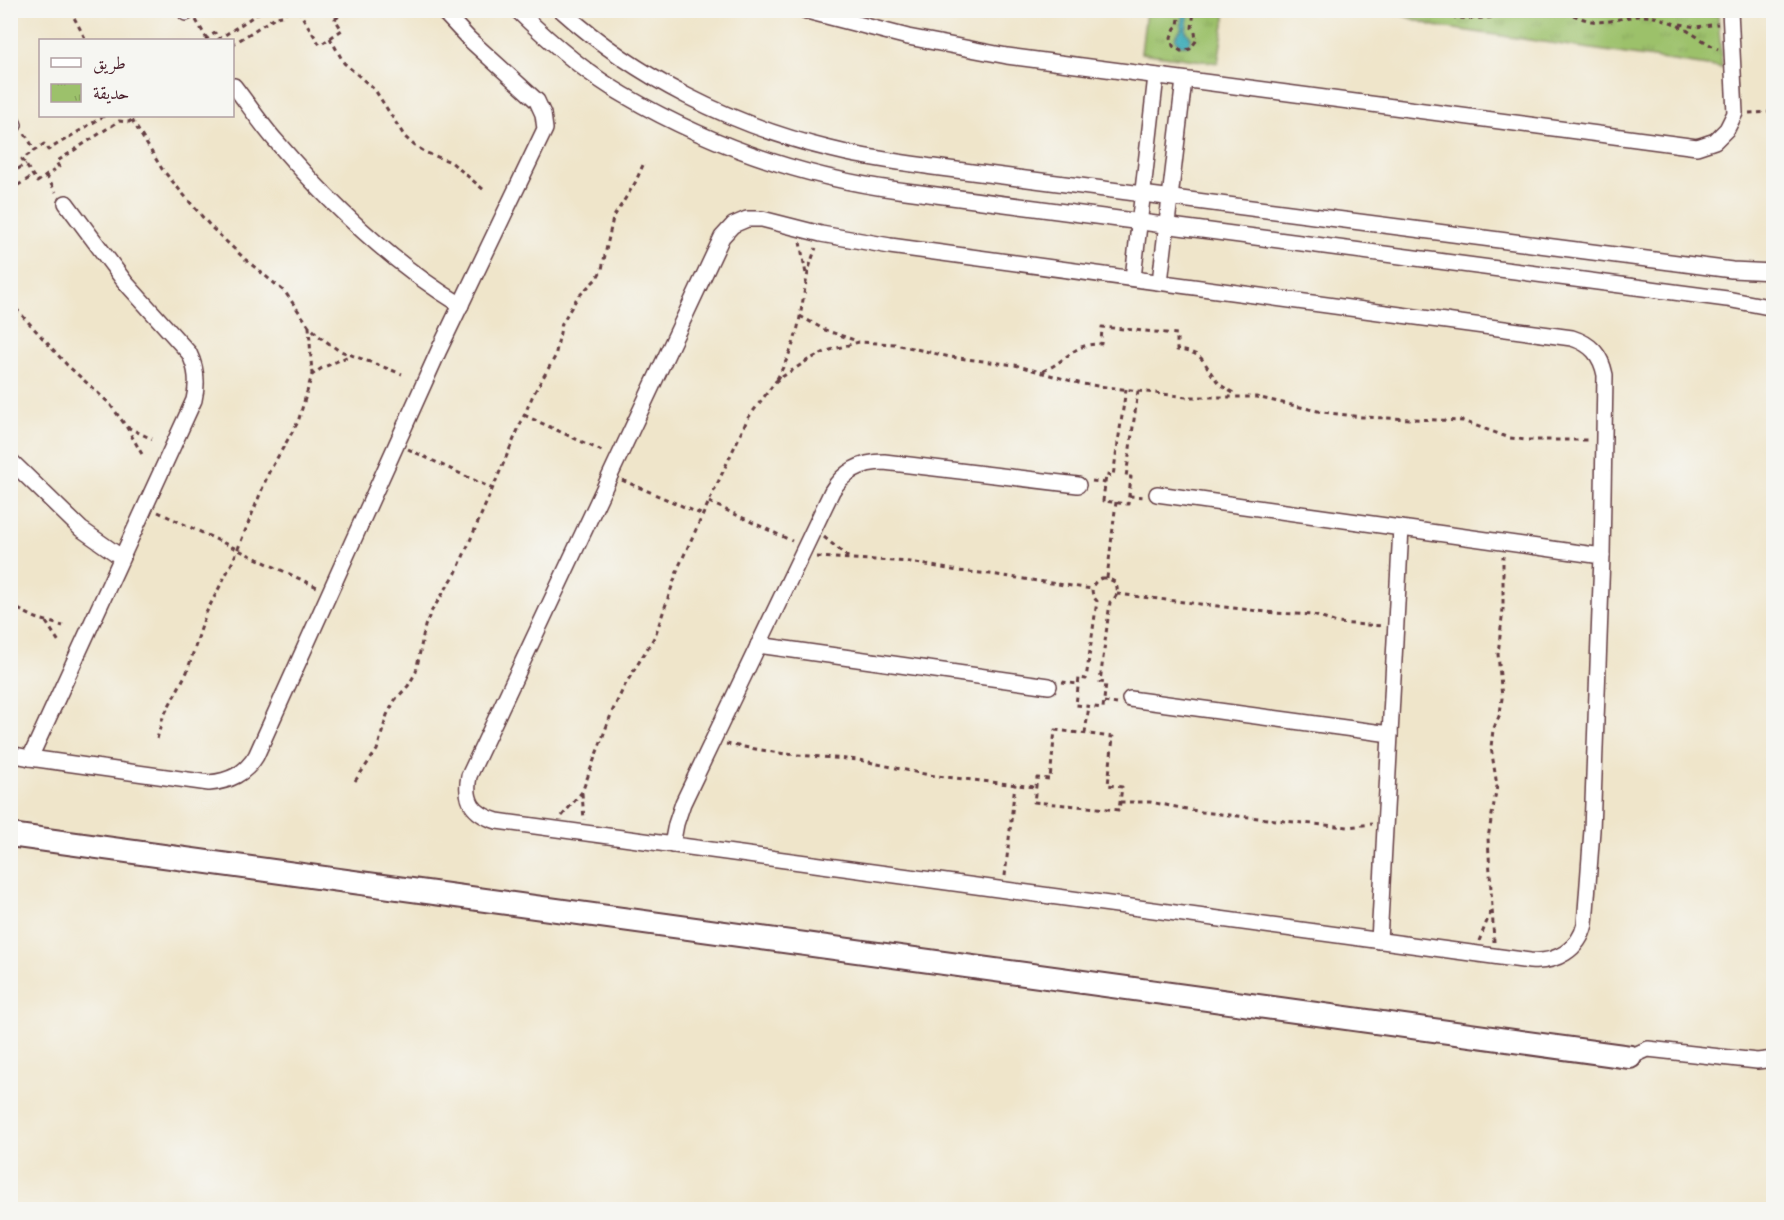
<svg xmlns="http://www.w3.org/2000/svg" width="1784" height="1220" font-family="'IM FELL English',Amiri,serif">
<defs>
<pattern id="park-tufts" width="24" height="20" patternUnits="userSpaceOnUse" patternTransform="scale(1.5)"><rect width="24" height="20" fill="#9cc16b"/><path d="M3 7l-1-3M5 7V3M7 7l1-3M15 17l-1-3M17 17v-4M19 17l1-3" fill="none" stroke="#88a55d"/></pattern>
<pattern id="water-ripples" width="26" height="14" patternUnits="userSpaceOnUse" patternTransform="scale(1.5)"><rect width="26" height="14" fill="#3aaab7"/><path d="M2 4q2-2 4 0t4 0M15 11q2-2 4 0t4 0" fill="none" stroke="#338a95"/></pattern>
</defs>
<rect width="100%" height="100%" fill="#f6f6f2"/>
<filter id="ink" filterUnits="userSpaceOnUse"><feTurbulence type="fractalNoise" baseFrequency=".0167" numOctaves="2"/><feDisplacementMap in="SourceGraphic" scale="12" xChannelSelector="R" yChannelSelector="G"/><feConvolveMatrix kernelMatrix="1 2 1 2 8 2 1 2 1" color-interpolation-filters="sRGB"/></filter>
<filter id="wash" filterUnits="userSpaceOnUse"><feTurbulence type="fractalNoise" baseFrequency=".008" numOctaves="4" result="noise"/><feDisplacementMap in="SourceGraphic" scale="24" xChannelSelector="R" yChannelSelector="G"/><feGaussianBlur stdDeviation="1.35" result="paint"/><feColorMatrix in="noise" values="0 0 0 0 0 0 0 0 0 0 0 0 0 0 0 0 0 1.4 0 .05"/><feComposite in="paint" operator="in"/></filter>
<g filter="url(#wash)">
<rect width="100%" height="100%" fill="#efe5ca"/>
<g fill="url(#park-tufts)" stroke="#73704b" stroke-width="1.5">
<path d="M1675,10L1676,14L1718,15L1722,68L1434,26L1390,11Z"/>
<path d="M1146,11H1226L1218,63L1141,53Z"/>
</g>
<path fill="url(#water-ripples)" stroke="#426471" stroke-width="1.5" d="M1184,11H1189L1186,31L1191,38L1188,45H1179L1175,39L1176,35L1181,30Z"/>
</g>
<g filter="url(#ink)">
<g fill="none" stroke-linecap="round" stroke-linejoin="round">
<defs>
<g id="minor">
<path d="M185,10L186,13"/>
<path d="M517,10C550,42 585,73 624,95C708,144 802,177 898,190L1727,299L1774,308"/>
<path d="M561,10C637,78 731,125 830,149C864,158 899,162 933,167L1732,270L1774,272"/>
<path d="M803,10L908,37L1007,56L1697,147L1715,141L1727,129L1735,113L1730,10"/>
<path d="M234,86C248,104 261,124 276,141C329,203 390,262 461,305"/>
<path d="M10,118L14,125"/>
<path d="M747,219H762L821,234L890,246L1572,338C1591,344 1601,355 1605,375L1602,556L1592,830L1585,924C1579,950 1556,963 1530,961L497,821C473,814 464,801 469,776L722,237L733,225Z"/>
<path d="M1133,278L1156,76"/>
<path d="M1160,282L1184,80"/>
<path d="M10,460L81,529L121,557"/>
<path d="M1157,494L1602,556"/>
<path d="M758,645L1049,686"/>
<path d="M1130,699L1390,734"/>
<path d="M10,754L30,758L209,783C230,781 245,774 256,756L439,350L545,129L543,114L537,101L469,39L442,10"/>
<path d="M30,758L194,400C198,383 197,369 189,353L125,282L66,203"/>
<path d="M672,845L676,824L683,803L832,491C844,471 861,462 884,462L1078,485"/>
<path d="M1379,941L1401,528"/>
<path d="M1630,1057L1648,1049L1757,1061L1774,1059"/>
</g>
<path id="secondary" d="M10,835L1630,1057"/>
</defs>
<use href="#minor" stroke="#633d43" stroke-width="18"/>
<use href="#secondary" stroke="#633d43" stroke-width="26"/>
<g stroke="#633d43" stroke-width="3" stroke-dasharray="4.5 4.5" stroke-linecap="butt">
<path d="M70,10L86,40"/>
<path d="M298,10L320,45L342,30L335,19L348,10"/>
<path d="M1180,10L1178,26L1175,28L1171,37L1173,46L1181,51L1190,49L1196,41L1195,32L1192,28L1194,10"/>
<path d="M1416,10C1464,24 1495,18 1543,10"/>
<path d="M1556,10C1569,12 1580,19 1592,21C1608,24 1622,17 1638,16C1670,14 1691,35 1718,49"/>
<path d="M196,20L207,39"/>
<path d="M1680,24L1696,27L1718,24"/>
<path d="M330,38L344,63L375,90L405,137L415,146L427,153L451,162L484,190"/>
<path d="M205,40L215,33L219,39L263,10"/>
<path d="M232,45L275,17L283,16L287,10"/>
<path d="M1749,113L1774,112"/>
<path d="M104,116L48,150L44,144L22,159L37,182L59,167L56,162L119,121L129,122L137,116"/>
<path d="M132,120L162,169L194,207L212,228L246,260L285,292L309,326L319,336L338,350L402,374"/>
<path d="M25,134L35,150"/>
<path d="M10,174L26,164"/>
<path d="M46,176L56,192"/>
<path d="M10,190L33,176"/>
<path d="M800,242L806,274"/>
<path d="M10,302L67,365L109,403L126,426L143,456"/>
<path d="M800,316L825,330L857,341"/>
<path d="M309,326L312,375"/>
<path d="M1043,371C1068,361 1072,343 1101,344L1102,327L1177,334V350C1206,353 1201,361 1217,381C1222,387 1230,391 1237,395"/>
<path d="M777,379C786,362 794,345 798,327C804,300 805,274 816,248"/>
<path d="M1126,389L1113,476L1106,475L1103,501L1128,504L1131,477H1126L1138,391"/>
<path d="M524,415L604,452"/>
<path d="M127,427L152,439"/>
<path d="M408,449L493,489"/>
<path d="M622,480L703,515"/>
<path d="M1092,481L1106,483"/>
<path d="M1129,496L1145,497"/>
<path d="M709,502L792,541"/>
<path d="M158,512L317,587"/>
<path d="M824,537L849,558"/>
<path d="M817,557L911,562L958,571L990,574L1092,589"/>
<path d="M1102,578H1107L1115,582C1119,590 1118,597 1110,602L1100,682L1106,683L1103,708L1076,705L1079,678L1086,679L1097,601C1089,593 1091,582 1102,578Z"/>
<path d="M1107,578L1116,502"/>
<path d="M1117,594L1275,613L1313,615L1337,623L1382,626"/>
<path d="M10,605L36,618L63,626"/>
<path d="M46,622L59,642"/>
<path d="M1062,682L1078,684"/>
<path d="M1104,702L1117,704"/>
<path d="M1055,730L1113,737L1108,785L1122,787L1119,810L1034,802L1037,778L1050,779Z"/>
<path d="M1085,733L1089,706"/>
<path d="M157,739L163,717L187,672L206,613L233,561L269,472L298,422L312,375L322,368L351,355"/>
<path d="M726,744L785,754L859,760L929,775L1036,787"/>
<path d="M355,781L377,750L387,715L395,700L408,686L416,672L425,626L431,612L456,573L533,395L555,357L562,323L577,298L597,278L602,269L613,218L635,183L643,165"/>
<path d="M582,793L584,820"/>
<path d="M1120,802H1150L1202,812L1313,824L1348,827L1372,824"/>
<path d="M562,816L582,792L612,712L625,685L655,636L679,566L748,418L776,381L808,360L827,351L859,342L895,344L950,357L1015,365L1082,384L1187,397H1256L1322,412L1362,417L1463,421L1510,438L1526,440H1589"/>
<path d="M1005,876L1015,784"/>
<path d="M1479,941L1491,911"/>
<path d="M1494,942L1488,838L1497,786L1491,747L1493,730L1500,714L1502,698L1498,654L1503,609V556"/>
</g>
<use href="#minor" stroke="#fff" stroke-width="15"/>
<use href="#secondary" stroke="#fff" stroke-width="22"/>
</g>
</g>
<rect width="1784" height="1220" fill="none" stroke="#f6f6f2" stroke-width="36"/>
<rect x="39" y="39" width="195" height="78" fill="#f6f6f2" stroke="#b1a0a2" stroke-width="1.5"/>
<rect x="51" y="58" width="30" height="9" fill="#ffffff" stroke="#b1a0a2" stroke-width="1.5"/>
<text x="93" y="69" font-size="18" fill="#4a1f2b">طريق</text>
<rect x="51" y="84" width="30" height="18" fill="url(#park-tufts)" stroke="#b1a0a2" stroke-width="1.5"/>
<text x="93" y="99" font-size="18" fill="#4a1f2b">حديقة</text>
</svg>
